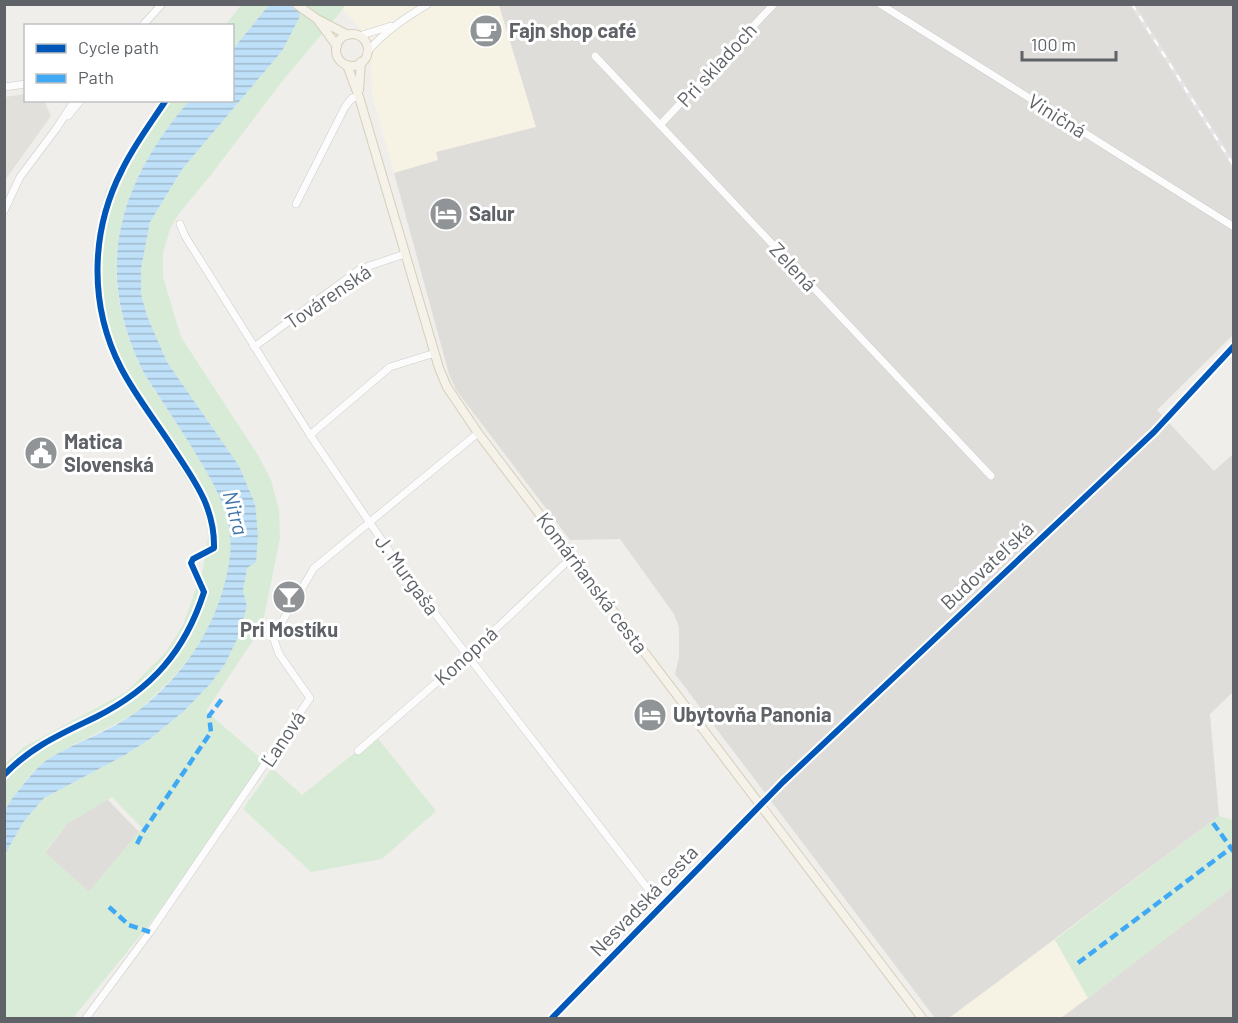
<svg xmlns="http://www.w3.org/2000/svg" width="1238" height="1023" font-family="Barlow,sans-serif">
<defs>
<pattern id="water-rules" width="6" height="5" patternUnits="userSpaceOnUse" patternTransform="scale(1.5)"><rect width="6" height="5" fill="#bfe0f9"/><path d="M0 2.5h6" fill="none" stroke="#9eb9cd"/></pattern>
</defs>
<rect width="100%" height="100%" fill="#efeeea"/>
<g fill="#f7f3e4">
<path d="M344,4L499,5L536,127L437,152L439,160L394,173L372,95L370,40L343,9Z"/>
<path d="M1055,940L1088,998L1061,1018H949Z"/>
</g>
<g fill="#dfddda">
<path d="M499,5H1233V335L1157,410L1214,471L1233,454V692L1210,714L1219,816L949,1018H935L675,674L679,657V627L674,614L620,539L570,540L456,390L449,374L394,173L438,160L436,152L536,127Z"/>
<path d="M107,799L139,832L89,892L45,853L67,824Z"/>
<path d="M1233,887V1018H1061L1088,998Z"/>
</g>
<path fill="#e2e0da" d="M25,94L26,100L44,101L51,116L5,180V97Z"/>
<g fill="#d8ebd6" fill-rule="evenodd">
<path d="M241,5H269L233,49L232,26H225Z"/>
<path d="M302,5H344L343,9L284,79L210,176L178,215L170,229L163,253V277L181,337L258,455L271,480L279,510L280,538L262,627L206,711L265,762L149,925L73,1018H5V854L24,821L44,798L125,755L150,739L184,711L211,683L225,664L247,606L243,591L255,504L239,467L167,362L147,316L141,294V269L150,222L183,168L282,51ZM112,797L142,828L89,892L45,852L67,824Z"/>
<path d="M164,101H189C128,173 95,253 132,346C135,354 138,363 143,371C171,422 225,477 231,537C232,551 229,568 226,582C215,627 189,664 155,695C148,701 142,708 135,713C105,732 57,748 33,772C22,784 13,799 5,812V764L24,747L126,692L166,652L183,625L203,569L208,537L207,525L200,501L115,365L100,317L93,276L92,260L95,237L106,190L148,120Z"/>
<path d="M376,736L436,811L382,859L311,872L243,809L272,768L302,795Z"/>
<path d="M1219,816L1233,820V887L1088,998L1055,940Z"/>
</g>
<path fill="url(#water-rules)" d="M269,5H302L299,18L282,51L183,168L150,222L141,269V294L147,316L167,362L239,466L255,504L258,535L256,562L247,568L243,591L247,606L237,639L225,664L211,683L184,711L150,739L125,755L44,798L24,821L5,854C5,842 2,826 5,813C6,806 14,796 19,790C28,779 37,766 50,758C78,741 111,731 138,711C188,672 222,619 230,556C234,519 217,489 199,459C187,438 173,418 160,398C154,388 146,378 141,367C93,266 120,182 189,101L232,100L233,49Z"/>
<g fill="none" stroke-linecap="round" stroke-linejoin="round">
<defs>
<g id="minor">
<path d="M880,4L1234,227"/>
<path d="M142,26L162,4"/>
<path d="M359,36L391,26"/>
<path d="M367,52C384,32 405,18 428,4"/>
<path d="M595,56L991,476"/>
<path d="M4,87L26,84"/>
<path d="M68,116L81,100"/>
<path d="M660,125L774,4"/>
<path d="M296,204L345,107L352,98L359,97"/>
<path d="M4,211L20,177L56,129L75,100"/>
<path d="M180,224L185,236L310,435L409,580L662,907"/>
<path d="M254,347L360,269L405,254"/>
<path d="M310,435L390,367L435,353"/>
<path d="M358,751L467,656L571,558"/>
<path d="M86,1018L150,932L310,698L279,654L273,637L314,568L478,433"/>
<path d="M552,1018L783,782L1154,432L1234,346"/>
</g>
<g id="major">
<path d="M296,4L317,19L337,46"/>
<path d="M319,20L348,35"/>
<circle cx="352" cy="50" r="16"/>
<path d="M347,65L359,97L439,368L447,387L478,433L922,1018"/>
<path d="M359,90L361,62"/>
</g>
</defs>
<use href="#minor" stroke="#cbcccc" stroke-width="8"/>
<use href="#major" stroke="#d7ceb8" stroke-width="10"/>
<use href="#minor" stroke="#fdfcfc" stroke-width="7"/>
<use href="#major" stroke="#f4f2e9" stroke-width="8"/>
<defs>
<path id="rail" d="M1132,4L1234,166"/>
</defs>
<use href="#rail" stroke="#e4e4e4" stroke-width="4.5"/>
<use href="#rail" stroke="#fff" stroke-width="2" stroke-dasharray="7" stroke-linecap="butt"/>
<g stroke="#3fa9f5" stroke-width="4.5" stroke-dasharray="9 4.5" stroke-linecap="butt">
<path d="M1213,823L1234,852"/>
<path d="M137,844L143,832L211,732L209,716L222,699"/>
<path d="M109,907L129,925L150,932"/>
<path d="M1078,963L1231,848"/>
</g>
<defs>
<g id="cycleway">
<path d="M4,775C32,746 61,734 96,717C152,689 185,651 204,592L191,563L193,559L214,548C215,506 193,479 171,445C154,419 135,395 121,368C89,306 90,232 122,170C134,145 151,123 166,100"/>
<path d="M552,1018L783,782L1154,432L1234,346"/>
</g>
</defs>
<use href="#cycleway" stroke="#fff" stroke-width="10"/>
<use href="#cycleway" stroke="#0057b8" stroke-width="6"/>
</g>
<defs>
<symbol id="cafe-disc" viewBox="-11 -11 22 22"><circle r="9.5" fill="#919496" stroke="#fff"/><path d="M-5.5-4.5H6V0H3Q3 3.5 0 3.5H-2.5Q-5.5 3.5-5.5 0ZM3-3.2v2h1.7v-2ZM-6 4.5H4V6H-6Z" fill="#fff"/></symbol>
<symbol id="hotel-disc" viewBox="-11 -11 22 22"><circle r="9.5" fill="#919496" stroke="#fff"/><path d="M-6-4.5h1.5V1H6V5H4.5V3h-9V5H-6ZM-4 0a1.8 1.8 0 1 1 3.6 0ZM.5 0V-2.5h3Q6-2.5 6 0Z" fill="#fff"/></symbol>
<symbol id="civic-disc" viewBox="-11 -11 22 22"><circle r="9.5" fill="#919496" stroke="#fff"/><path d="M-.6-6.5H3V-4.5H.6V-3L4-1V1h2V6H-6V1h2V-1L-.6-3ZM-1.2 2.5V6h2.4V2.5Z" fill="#fff"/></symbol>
<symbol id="bar-disc" viewBox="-11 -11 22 22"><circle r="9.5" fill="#919496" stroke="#fff"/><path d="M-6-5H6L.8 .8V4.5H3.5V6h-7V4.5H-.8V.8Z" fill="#fff"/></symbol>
</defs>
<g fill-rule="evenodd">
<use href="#cafe-disc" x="467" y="12" width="38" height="38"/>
<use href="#hotel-disc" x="427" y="195" width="38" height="38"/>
<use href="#civic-disc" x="22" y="434" width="38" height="38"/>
<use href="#bar-disc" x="270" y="578" width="38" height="38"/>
<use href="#hotel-disc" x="631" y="696" width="38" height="38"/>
</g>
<g text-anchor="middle" stroke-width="6" stroke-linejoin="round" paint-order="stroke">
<g font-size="20" font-weight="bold" fill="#5f6368" stroke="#fff" text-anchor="start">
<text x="509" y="38">Fajn shop café</text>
<text x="469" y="221">Salur</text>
<text x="64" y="449">Matica<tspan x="64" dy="23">Slovenská</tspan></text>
<text x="289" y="637" text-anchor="middle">Pri Mostíku</text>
<text x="673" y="722">Ubytovňa Panonia</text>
</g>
<g font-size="20" fill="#5f6368" stroke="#fff">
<text transform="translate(717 65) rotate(-47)" y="7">Pri skladoch</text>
<text transform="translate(1057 116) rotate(32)" y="7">Viničná</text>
<text transform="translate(793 267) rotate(47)" y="7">Zelená</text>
<text transform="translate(328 297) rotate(-34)" y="7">Továrenská</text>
<text transform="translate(987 566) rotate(-43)" y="7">Budovateľská</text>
<text transform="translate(407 575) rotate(54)" y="7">J. Murgaša</text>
<text transform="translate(592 583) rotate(53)" y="7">Komárňanská cesta</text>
<text transform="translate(466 656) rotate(-42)" y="7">Konopná</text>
<text transform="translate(283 739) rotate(-56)" y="7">Ľanová</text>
<text transform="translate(644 901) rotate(-46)" y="7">Nesvadská cesta</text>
</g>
<g font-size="21" font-style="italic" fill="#4174aa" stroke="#fff">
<text transform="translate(235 513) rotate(75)" y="7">Nitra</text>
</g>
</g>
<rect width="1238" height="1023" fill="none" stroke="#5f6368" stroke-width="12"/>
<rect x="24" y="24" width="210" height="78" fill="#ffffff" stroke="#bfc1c3" stroke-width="1.5"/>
<rect x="36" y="44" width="30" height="9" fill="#0057b8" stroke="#bfc1c3" stroke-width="1.5"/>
<text x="78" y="54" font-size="18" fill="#5f6368">Cycle path</text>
<rect x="36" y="74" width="30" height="9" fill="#3fa9f5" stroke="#bfc1c3" stroke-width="1.5"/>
<text x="78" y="84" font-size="18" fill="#5f6368">Path</text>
<path d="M1022 51v9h94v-9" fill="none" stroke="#5f6368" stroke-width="3"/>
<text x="1031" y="51" font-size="18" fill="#5f6368" stroke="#ffffff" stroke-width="4.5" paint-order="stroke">100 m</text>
</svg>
